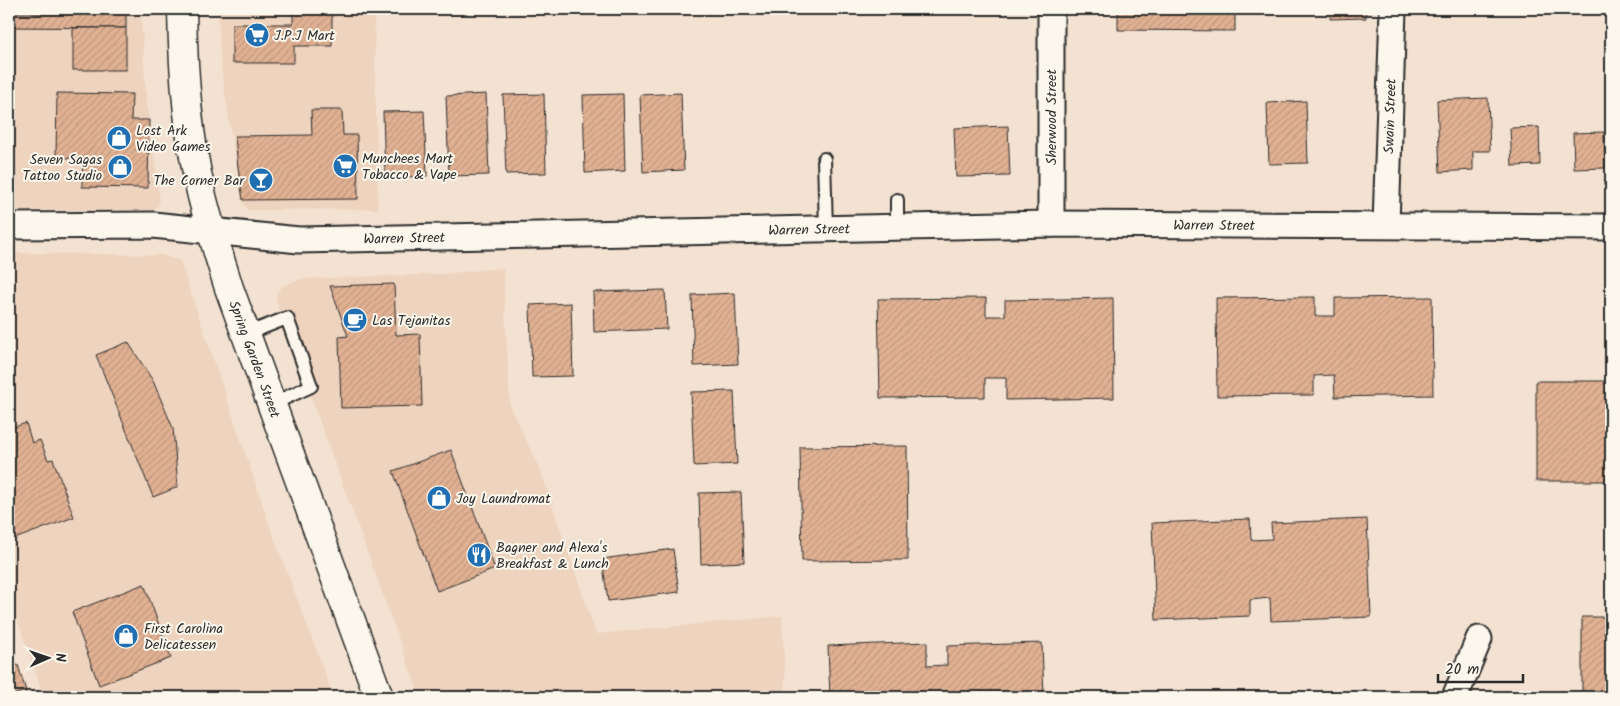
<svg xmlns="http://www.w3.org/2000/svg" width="1620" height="706" font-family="Kalam,sans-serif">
<defs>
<pattern id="building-hatch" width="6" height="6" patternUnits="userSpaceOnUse" patternTransform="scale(1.25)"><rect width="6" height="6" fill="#e1b193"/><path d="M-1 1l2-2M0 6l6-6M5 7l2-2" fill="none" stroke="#c1987f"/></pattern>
</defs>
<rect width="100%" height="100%" fill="#f3e2d1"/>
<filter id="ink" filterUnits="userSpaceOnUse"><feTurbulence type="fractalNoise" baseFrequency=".02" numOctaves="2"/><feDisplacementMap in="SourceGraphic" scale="10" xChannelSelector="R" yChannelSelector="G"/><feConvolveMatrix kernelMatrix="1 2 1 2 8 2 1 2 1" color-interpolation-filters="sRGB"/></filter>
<g filter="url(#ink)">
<g fill="#eed3be">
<path d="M9,9H141L146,98L160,202L154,210H9Z"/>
<path d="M218,9H374L378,209L248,210L242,202L221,68Z"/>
<path d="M9,253L162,255L180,261L273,535L334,697H44L16,616L9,618Z"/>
<path d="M503,268L510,407L541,472L596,634L782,616L786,697H420L278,307L276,295L282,286L302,279L440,274Z"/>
</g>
<g fill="url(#building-hatch)" stroke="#2b2b2b">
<path d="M42,9H126V28L12,27L13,13H42Z"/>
<path d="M293,9H332V46H294V63H232V24H293Z"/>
<path d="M1118,9H1235V31L1118,30Z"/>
<path d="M1330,9H1366V18L1330,19Z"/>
<rect x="73" y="28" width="53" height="42"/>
<path d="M57,93L132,94L131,120H149L148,188L82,187L83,158H56Z"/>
<path d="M681,93L684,170L643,172L640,95Z"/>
<path d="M486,94L489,175L449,176L446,96Z"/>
<path d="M544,94L546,173L506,174L503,95Z"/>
<path d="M623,94L625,171L585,173L583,95Z"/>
<path d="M1488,98L1490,151H1473V170L1440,172L1437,100Z"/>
<path d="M1306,101L1308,163L1269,164L1267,103Z"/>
<path d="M311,110H342L343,135H357L358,199L243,200L238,167L235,136L312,135Z"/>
<path d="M424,111L427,176L385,178L383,112Z"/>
<path d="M1008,126L1010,176L956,177L954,128Z"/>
<path d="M1539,127L1540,165L1512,166L1510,128Z"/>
<path d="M1604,132L1605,168L1574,169L1573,133Z"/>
<path d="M394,284L396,335L420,334L422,406L341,408L339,337L348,336L330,286Z"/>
<path d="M665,290L667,329L594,332L593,292Z"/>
<path d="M735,293L738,364L694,366L692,295Z"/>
<path d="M1315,297V316H1335V298L1432,297L1433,395L1335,397L1334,375L1314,376V395L1217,396L1216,298Z"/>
<path d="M986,298V316H1005V300L1113,298L1114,398L1006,400V378H985V397L880,398L878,299Z"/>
<path d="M571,303L573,376L532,377L530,305Z"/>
<path d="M128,342L153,381L173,428L178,487L153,497L96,355Z"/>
<rect x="1536" y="381" width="75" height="100"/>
<path d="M734,391L737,464L694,466L691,392Z"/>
<path d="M26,423L32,443L40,440L48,460L53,459L74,517L9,541V429Z"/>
<path d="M907,446L908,560L802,561L800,447Z"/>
<path d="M451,450L495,569L437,591L393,471Z"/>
<path d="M741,492L744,562L701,564L699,493Z"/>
<path d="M1250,519L1251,540L1272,539L1271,523L1367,519L1371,617L1271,621L1270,598L1250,600V616L1156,620L1152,523Z"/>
<path d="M673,549L679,592L608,601L602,559Z"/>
<path d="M144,584L171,658L99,685L72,612Z"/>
<rect x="1582" y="617" width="29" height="80"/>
<path d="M9,629L16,656L9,658Z"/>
<path d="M927,642V666L947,665V646L1042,643L1044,697H830L828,646Z"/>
<path d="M18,665L26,691L9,696V667Z"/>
<path d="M141,693L143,697H129Z"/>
</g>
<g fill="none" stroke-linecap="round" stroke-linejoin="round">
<defs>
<g id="lane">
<path d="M824,159L826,229"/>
<path d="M897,200V228"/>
<path d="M246,334L287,318L311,386L272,404"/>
</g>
<g id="street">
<path d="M1051,224V9"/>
<path id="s1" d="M1386,225L1393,9"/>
<path id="s2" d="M9,226L153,225L299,240L1051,224L1611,227"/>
<path d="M1455,697L1479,639"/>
</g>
<g id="secondary">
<path id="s3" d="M182,9C183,70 187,132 201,192C209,225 219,256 229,288L379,697"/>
</g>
</defs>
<use href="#lane" stroke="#2b2b2b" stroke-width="16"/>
<use href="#street" stroke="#2b2b2b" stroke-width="29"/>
<use href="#secondary" stroke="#2b2b2b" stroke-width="31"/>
<use href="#lane" stroke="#fbf7ec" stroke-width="12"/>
<use href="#street" stroke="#fbf7ec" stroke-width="25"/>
<use href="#secondary" stroke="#fbf7ec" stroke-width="28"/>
</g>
</g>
<defs>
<symbol id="supermarket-disc" viewBox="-11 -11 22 22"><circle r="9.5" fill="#1f6fb2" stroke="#fbf7ec"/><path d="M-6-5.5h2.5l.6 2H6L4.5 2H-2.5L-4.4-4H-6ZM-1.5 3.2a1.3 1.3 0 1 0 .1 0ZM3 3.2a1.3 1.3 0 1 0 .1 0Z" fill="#fff"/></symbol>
<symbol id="shop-disc" viewBox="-11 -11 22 22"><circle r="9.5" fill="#1f6fb2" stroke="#fbf7ec"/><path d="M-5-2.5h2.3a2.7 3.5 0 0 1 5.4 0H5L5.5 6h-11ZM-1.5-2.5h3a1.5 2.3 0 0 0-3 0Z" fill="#fff"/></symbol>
<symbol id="bar-disc" viewBox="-11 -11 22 22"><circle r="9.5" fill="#1f6fb2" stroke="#fbf7ec"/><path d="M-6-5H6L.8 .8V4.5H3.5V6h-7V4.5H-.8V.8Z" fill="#fff"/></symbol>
<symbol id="cafe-disc" viewBox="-11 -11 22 22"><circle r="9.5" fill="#1f6fb2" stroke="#fbf7ec"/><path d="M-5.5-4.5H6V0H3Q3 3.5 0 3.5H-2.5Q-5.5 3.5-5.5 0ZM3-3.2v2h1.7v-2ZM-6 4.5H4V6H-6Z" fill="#fff"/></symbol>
<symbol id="restaurant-disc" viewBox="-11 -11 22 22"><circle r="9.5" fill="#1f6fb2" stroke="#fbf7ec"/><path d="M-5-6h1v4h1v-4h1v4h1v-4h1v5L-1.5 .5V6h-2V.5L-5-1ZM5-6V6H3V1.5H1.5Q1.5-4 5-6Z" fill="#fff"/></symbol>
</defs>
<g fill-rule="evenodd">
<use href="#supermarket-disc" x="243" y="21" width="28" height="28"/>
<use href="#shop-disc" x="105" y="124" width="28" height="28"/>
<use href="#supermarket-disc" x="331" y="152" width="28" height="28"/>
<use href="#shop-disc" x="106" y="153" width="28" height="28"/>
<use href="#bar-disc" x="247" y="166" width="28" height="28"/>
<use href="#cafe-disc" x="341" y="306" width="28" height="28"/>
<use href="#shop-disc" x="425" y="484" width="28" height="28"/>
<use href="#restaurant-disc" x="465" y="541" width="28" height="28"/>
<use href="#shop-disc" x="112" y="622" width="28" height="28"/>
</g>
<g text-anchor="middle" stroke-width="4" stroke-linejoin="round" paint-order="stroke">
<g font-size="14" fill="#2b2b2b" stroke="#fbf7ec" text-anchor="start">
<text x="274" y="40">J.P.J Mart</text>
<text x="136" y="135">Lost Ark<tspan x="136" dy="16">Video Games</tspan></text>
<text x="362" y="163">Munchees Mart<tspan x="362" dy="16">Tobacco &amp; Vape</tspan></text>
<text x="102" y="164" text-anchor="end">Seven Sagas<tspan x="102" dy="16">Tattoo Studio</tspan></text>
<text x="244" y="185" text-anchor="end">The Corner Bar</text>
<text x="372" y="325">Las Tejanitas</text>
<text x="456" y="503">Joy Laundromat</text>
<text x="496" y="552">Bagner and Alexa's<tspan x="496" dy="16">Breakfast &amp; Lunch</tspan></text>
<text x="144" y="633">First Carolina<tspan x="144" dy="16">Delicatessen</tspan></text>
</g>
<g font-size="14" fill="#2b2b2b" stroke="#fbf7ec">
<text transform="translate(1051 117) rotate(-90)" y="5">Sherwood Street</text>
<text dy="5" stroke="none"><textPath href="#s1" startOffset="109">Swain Street</textPath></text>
<text dy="5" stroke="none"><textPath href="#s2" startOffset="1206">Warren Street</textPath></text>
<text dy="5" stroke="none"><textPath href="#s2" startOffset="801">Warren Street</textPath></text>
<text dy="5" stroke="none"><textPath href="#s2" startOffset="396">Warren Street</textPath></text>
<text dy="5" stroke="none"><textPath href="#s3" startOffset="360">Spring Garden Street</textPath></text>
</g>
</g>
<rect width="1620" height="706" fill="none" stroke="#fbf7ec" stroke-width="30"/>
<rect x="15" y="15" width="1590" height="676" fill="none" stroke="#2b2b2b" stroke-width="2" filter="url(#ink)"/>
<g transform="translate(48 658) rotate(88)" stroke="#fbf7ec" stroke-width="4" paint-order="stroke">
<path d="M0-4L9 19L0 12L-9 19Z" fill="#2b2b2b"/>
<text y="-8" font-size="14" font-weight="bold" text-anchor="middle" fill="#2b2b2b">N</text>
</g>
<path d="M1438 674v8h85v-8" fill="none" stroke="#2b2b2b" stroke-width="2.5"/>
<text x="1445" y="674" font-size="15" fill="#2b2b2b" stroke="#fbf7ec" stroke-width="4" paint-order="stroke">20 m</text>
</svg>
